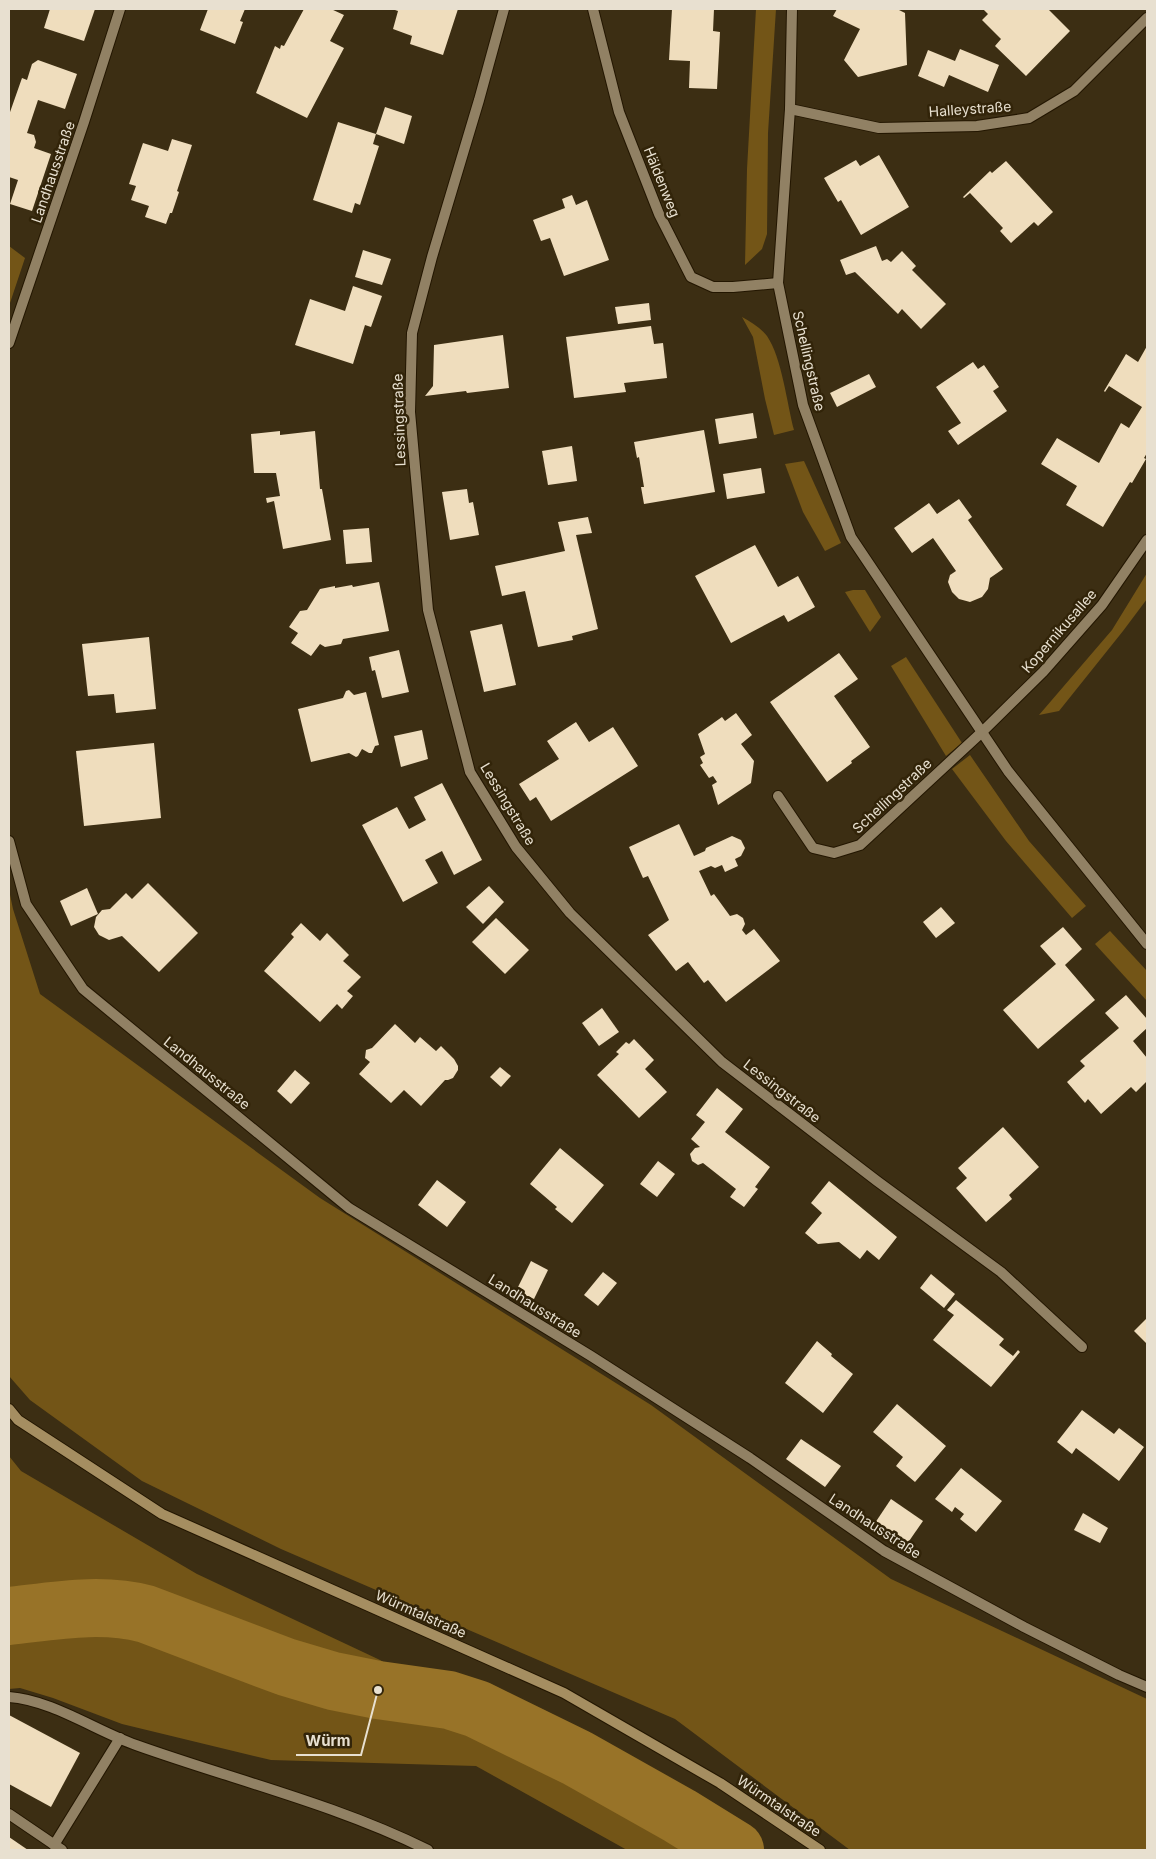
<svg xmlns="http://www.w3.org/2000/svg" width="1156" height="1859" font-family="Inter,sans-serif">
<rect width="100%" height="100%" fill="#3c2e13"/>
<g fill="#735517">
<path d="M756,9H776L768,133L767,234L762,249L745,265L747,169Z"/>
<path d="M9,246L25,258L9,306Z"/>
<path d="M742,317C751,322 761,328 767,336C782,358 787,404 794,430L774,435L765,399L753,337Z"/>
<path d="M804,461L841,543L825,551L803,512L785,464Z"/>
<path d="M1147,573V599L1123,631L1059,711L1039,715L1112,630Z"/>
<path d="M853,590H865L881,617L870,632L845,592Z"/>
<path d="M906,657L962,743L946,756L891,666Z"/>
<path d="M970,755L1029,841L1086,906L1072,918L1006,841L952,769Z"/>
<path d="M9,890L13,909L40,994L320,1198L651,1405L891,1579L1147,1699V1850H850L675,1719L281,1549L142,1481L30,1400L9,1376Z"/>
<path d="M1110,931L1147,971V1001L1095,944Z"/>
<path d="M9,1456L21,1471L197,1574L380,1660L421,1684L419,1690L361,1683L307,1669L245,1648L139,1606L82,1599L26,1604L9,1608Z"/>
<path d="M96,1623L151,1628L296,1698L398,1720L467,1714L601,1783L712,1850H627L476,1766L271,1760L122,1724L53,1698L20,1688L9,1689V1636Z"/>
</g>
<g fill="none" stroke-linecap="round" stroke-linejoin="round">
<path stroke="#987328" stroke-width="58" d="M9,1616C54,1611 101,1602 146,1614L286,1667L333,1681L378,1690L449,1700L477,1709L577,1758L680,1816L735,1850"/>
</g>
<g fill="#efddbd">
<path d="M50,9H95L84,41L44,28Z"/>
<path d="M208,9H245L240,21L243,22L235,44L200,30Z"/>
<path d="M304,9H331L344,15L330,41L344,48L307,118L256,93L275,46L280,49L281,45L284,46Z"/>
<path d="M392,9H458L443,55L410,44L412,36L393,29L398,11Z"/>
<path d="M672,9H714L713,31L720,32L717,89L689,88L690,61L669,60Z"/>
<path d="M837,9H897L905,13L907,65L858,77L844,60L860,29L833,16Z"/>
<path d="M983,9H1048L1070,31L1026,76L995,46L1001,39L982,20L988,14Z"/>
<path d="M960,49L999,65L988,92L949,75L944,87L918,76L928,50L955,61Z"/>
<path d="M38,60L77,74L65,109L38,100L27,133L34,135L36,142L34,148L51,154L32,211L10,204L18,180L9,177V115L22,78L27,80L32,64Z"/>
<path d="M385,107L412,116L404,144L376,134Z"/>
<path d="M338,122L376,134L373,144L379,146L360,205L355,203L352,213L313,200Z"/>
<path d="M172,139L192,145L177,191L179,192L172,213H170L166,224L145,217L149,206L131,200L136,186L129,184L143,143L168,151Z"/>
<path d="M879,155L909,207L861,235L841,200L838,202L824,178L856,160L860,166Z"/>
<path d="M1006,161L1053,212L1038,226L1034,222L1011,243L1000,231L1003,228L970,193L964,198L963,197L990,171L992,173Z"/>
<path d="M572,195L576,205L587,200L609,260L564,276L550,238L541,241L533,220L565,208L562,199Z"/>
<path d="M876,246L882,261L887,259L891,262L902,251L916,266L912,270L946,304L921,329L902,309L898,314L855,272L846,275L840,260Z"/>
<path d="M363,250L391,259L382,285L355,277Z"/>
<path d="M353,286L382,296L371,327L365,325L353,364L295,345L310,299L345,311Z"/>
<path d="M649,303L651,320L618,324L615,307Z"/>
<path d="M651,326L654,344L663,343L667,378L624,383L626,392L574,398L566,337Z"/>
<path d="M503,335L509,388L467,393L466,391L425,396L433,386L434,345Z"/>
<path d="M1147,346V453L1144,458L1146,459L1132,483L1130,482L1103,527L1066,505L1077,486L1041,464L1057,438L1099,463L1121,423L1129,428L1142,407L1109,386L1105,392L1104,391L1126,354L1138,362Z"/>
<path d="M973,362L978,369L984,365L999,387L993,391L1007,411L958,445L948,431L961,423L936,387Z"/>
<path d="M869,374L876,387L837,407L830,393Z"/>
<path d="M753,413L757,438L719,444L715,419Z"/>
<path d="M704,430L715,492L644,504L641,487H644L639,457L637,458L634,442Z"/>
<path d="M280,431V435L315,431L320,489H322L331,540L283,549L274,501L267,503L266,498L280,496L276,473H254L251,434Z"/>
<path d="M572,446L577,481L548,485L542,451Z"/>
<path d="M761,468L765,493L727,499L723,474Z"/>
<path d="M467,489L469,503L473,502L479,535L450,540L442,492Z"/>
<path d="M959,499L972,517L968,520L1003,569L990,578L988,589L982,597L970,602L959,599L952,592L948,582L950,575L956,571L933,538L912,553L894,528L929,503L937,514Z"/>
<path d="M588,517L592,533L576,535L598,629L572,636L573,640L538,647L525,591L502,596L495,566L565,551L558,522Z"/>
<path d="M369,528L372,562L346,564L343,530Z"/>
<path d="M755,545L778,587L798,576L815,607L788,622L784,615L731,643L695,576Z"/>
<path d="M379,582L389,631L343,639L341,644L325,647L320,644L311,656L291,643L298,633L289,627L300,611L307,610L320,589L335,586V588L352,585L353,587Z"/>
<path d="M502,624L516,685L484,692L470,631Z"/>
<path d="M149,637L156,709L116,713L114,694L88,696L82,644Z"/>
<path d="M399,650L409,692L382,698L375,670L372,671L369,657Z"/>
<path d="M839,653L858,679L834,696L870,747L851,761L852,763L827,782L770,702Z"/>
<path d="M349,690L354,695L366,692L379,745L375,746L372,753H369L362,749L358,756L356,757L349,753L311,762L298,709L343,698L346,691Z"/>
<path d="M736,713L752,735L741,744L754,761L751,783L718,805L712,785L717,782L713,776L709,778L700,765L703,763L700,757L705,754L698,734L722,717L725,721Z"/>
<path d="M576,722L589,742L613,727L638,766L551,821L536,797L530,801L519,784L559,759L547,741Z"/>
<path d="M422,730L428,759L401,767L394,736Z"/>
<path d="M154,743L161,818L84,826L76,751Z"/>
<path d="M442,783L482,860L454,875L442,851L425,860L438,883L403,902L362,825L397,807L409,829L426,820L414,797Z"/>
<path d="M679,824L694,856L705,851L706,848L732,836L741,840L745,848L741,856L735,859L738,866L725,872L722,865L715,868L711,866L699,871L711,896L714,894L730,916L737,914L743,918L745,924L742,930L746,935L754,929L780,961L726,1002L708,980L704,983L688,962L676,971L648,935L669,920L648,876L643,878L629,847Z"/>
<path d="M148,883L198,933L159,972L122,936L109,940L99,935L94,927L96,917L102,910L110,909L126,893L132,899Z"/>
<path d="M489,886L504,902L483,924L466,907Z"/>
<path d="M87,888L98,914L71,926L60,901Z"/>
<path d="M941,907L955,923L936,938L923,922Z"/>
<path d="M496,918L529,950L505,974L472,942Z"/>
<path d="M301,923L320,941L327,933L349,955L343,961L361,977L347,991L353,996L342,1009L337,1004L320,1022L264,971L294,937L291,934Z"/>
<path d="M1063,927L1082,949L1065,965L1095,1000L1038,1049L1003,1010L1056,964L1040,946Z"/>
<path d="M1126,995L1147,1019V1028L1133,1041L1147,1058L1146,1074L1147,1081L1136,1092L1131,1087L1101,1114L1088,1099L1085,1103L1067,1082L1085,1066L1080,1061L1119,1028L1105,1013Z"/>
<path d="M602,1008L619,1032L599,1046L582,1023Z"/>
<path d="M395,1024L415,1043L420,1037L436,1051L441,1046L454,1059L458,1066V1070L453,1078L448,1080H445L421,1106L404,1090L391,1103L359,1074L370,1062L365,1058L366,1050L372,1048Z"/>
<path d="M634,1039L654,1060L645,1069L667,1092L639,1118L597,1075L619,1054L616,1052L626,1042L629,1044Z"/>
<path d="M500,1067L511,1076L501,1087L490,1077Z"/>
<path d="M295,1070L310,1083L291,1104L277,1091Z"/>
<path d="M717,1088L743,1109L725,1132L770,1167L755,1187L758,1189L744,1207L730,1197L736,1189L703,1163L698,1165L692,1161L690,1154L695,1148L700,1147L691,1139L705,1122L696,1115Z"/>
<path d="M1003,1127L1039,1167L1009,1195L1012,1199L986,1222L956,1188L967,1178L958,1168Z"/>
<path d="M560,1148L604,1185L572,1223L555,1209L557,1207L530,1184Z"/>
<path d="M658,1161L675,1174L657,1197L640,1184Z"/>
<path d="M437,1180L466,1202L447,1227L418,1205Z"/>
<path d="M829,1181L897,1237L879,1260L867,1250L860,1259L839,1242L818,1244L805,1233L822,1213L811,1203Z"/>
<path d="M531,1261L548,1270L534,1299L516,1291Z"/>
<path d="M603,1272L617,1283L598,1306L584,1295Z"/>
<path d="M931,1274L955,1294L944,1308L920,1288Z"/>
<path d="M956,1300L1004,1339L999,1345L1013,1356L1018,1350L1020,1352L991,1387L933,1340L954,1315L947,1310Z"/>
<path d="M1147,1318V1344L1134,1331Z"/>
<path d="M817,1341L832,1354L831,1356L853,1374L823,1413L785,1383Z"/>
<path d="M897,1404L946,1446L915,1482L896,1466L903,1457L873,1432Z"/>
<path d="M1082,1410L1114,1434L1119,1428L1144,1447L1119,1481L1076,1448L1072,1454L1057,1442Z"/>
<path d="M801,1439L841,1466L825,1487L786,1459Z"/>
<path d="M961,1468L1002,1501L976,1532L960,1519L964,1514L955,1507L952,1512L935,1499Z"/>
<path d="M891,1499L923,1521L907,1544L875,1523Z"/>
<path d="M1083,1513L1108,1528L1100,1543L1074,1530Z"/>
<path d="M9,1715L80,1753L51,1807L9,1784Z"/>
<path d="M9,1837L28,1850H9Z"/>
</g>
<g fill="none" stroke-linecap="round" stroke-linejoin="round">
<defs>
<g id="service">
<path d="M9,1697C52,1700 96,1731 136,1745C234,1780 335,1804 428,1850"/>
<path d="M9,1814L62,1850"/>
<path d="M54,1845L120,1738"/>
</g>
<g id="minor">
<path d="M504,9L479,100L432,257L412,333L410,412L428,610L470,772L516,847L570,913L722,1062L877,1181L1001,1272L1082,1347"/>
<path d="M593,9L619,112L659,214L691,277L713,287H733L778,283"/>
<path d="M792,9L790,109L778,283L803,405L851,537L1008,771L1147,944"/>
<path d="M790,109L879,128L977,126L1029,118L1074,91L1147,18"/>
<path d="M9,343L84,122L120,9"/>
<path d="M778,796L813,848L834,853L860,845L982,732L1043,672L1102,605L1147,540"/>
<path d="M9,841L26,904L83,989L349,1208L591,1356L750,1458L884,1551L1024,1627L1119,1675L1147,1687"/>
</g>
<path id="secondary" d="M9,1409L18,1420L162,1514L564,1693L720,1783L820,1850"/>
</defs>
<use href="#service" stroke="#231600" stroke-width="12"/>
<use href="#minor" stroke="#231600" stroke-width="12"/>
<use href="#secondary" stroke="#231600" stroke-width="12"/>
<use href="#service" stroke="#918164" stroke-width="10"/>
<use href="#minor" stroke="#918164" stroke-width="10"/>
<use href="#secondary" stroke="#a58e61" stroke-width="10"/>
</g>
<g text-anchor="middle" stroke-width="5" stroke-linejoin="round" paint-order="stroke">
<g font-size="14" fill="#e8e0d0" stroke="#322409">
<text transform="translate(970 109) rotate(-4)" y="5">Halleystraße</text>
<text transform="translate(53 172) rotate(-71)" y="5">Landhausstraße</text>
<text transform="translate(662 182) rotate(68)" y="5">Häldenweg</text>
<text transform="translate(809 361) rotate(77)" y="5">Schellingstraße</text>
<text transform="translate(399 420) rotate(-92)" y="5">Lessingstraße</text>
<text transform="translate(1059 631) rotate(-49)" y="5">Kopernikusallee</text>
<text transform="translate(892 796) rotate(-43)" y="5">Schellingstraße</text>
<text transform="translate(508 804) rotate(59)" y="5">Lessingstraße</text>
<text transform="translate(207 1073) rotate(39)" y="5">Landhausstraße</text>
<text transform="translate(782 1091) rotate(38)" y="5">Lessingstraße</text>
<text transform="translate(535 1306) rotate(32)" y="5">Landhausstraße</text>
<text transform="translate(875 1526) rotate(33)" y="5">Landhausstraße</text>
<text transform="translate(421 1614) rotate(24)" y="5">Würmtalstraße</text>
<text transform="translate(779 1806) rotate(34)" y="5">Würmtalstraße</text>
</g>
</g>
<path fill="none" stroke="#e8e0d0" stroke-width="2" d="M378 1690L361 1755H296"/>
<circle fill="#e8e0d0" stroke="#322409" stroke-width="2" cx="378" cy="1690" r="5"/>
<g font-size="15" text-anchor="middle" font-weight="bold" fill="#e8e0d0" stroke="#322409" stroke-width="5" stroke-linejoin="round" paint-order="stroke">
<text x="328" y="1746">Würm</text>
</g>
<rect width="1156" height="1859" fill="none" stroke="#e8e0d0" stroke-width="20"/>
</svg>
